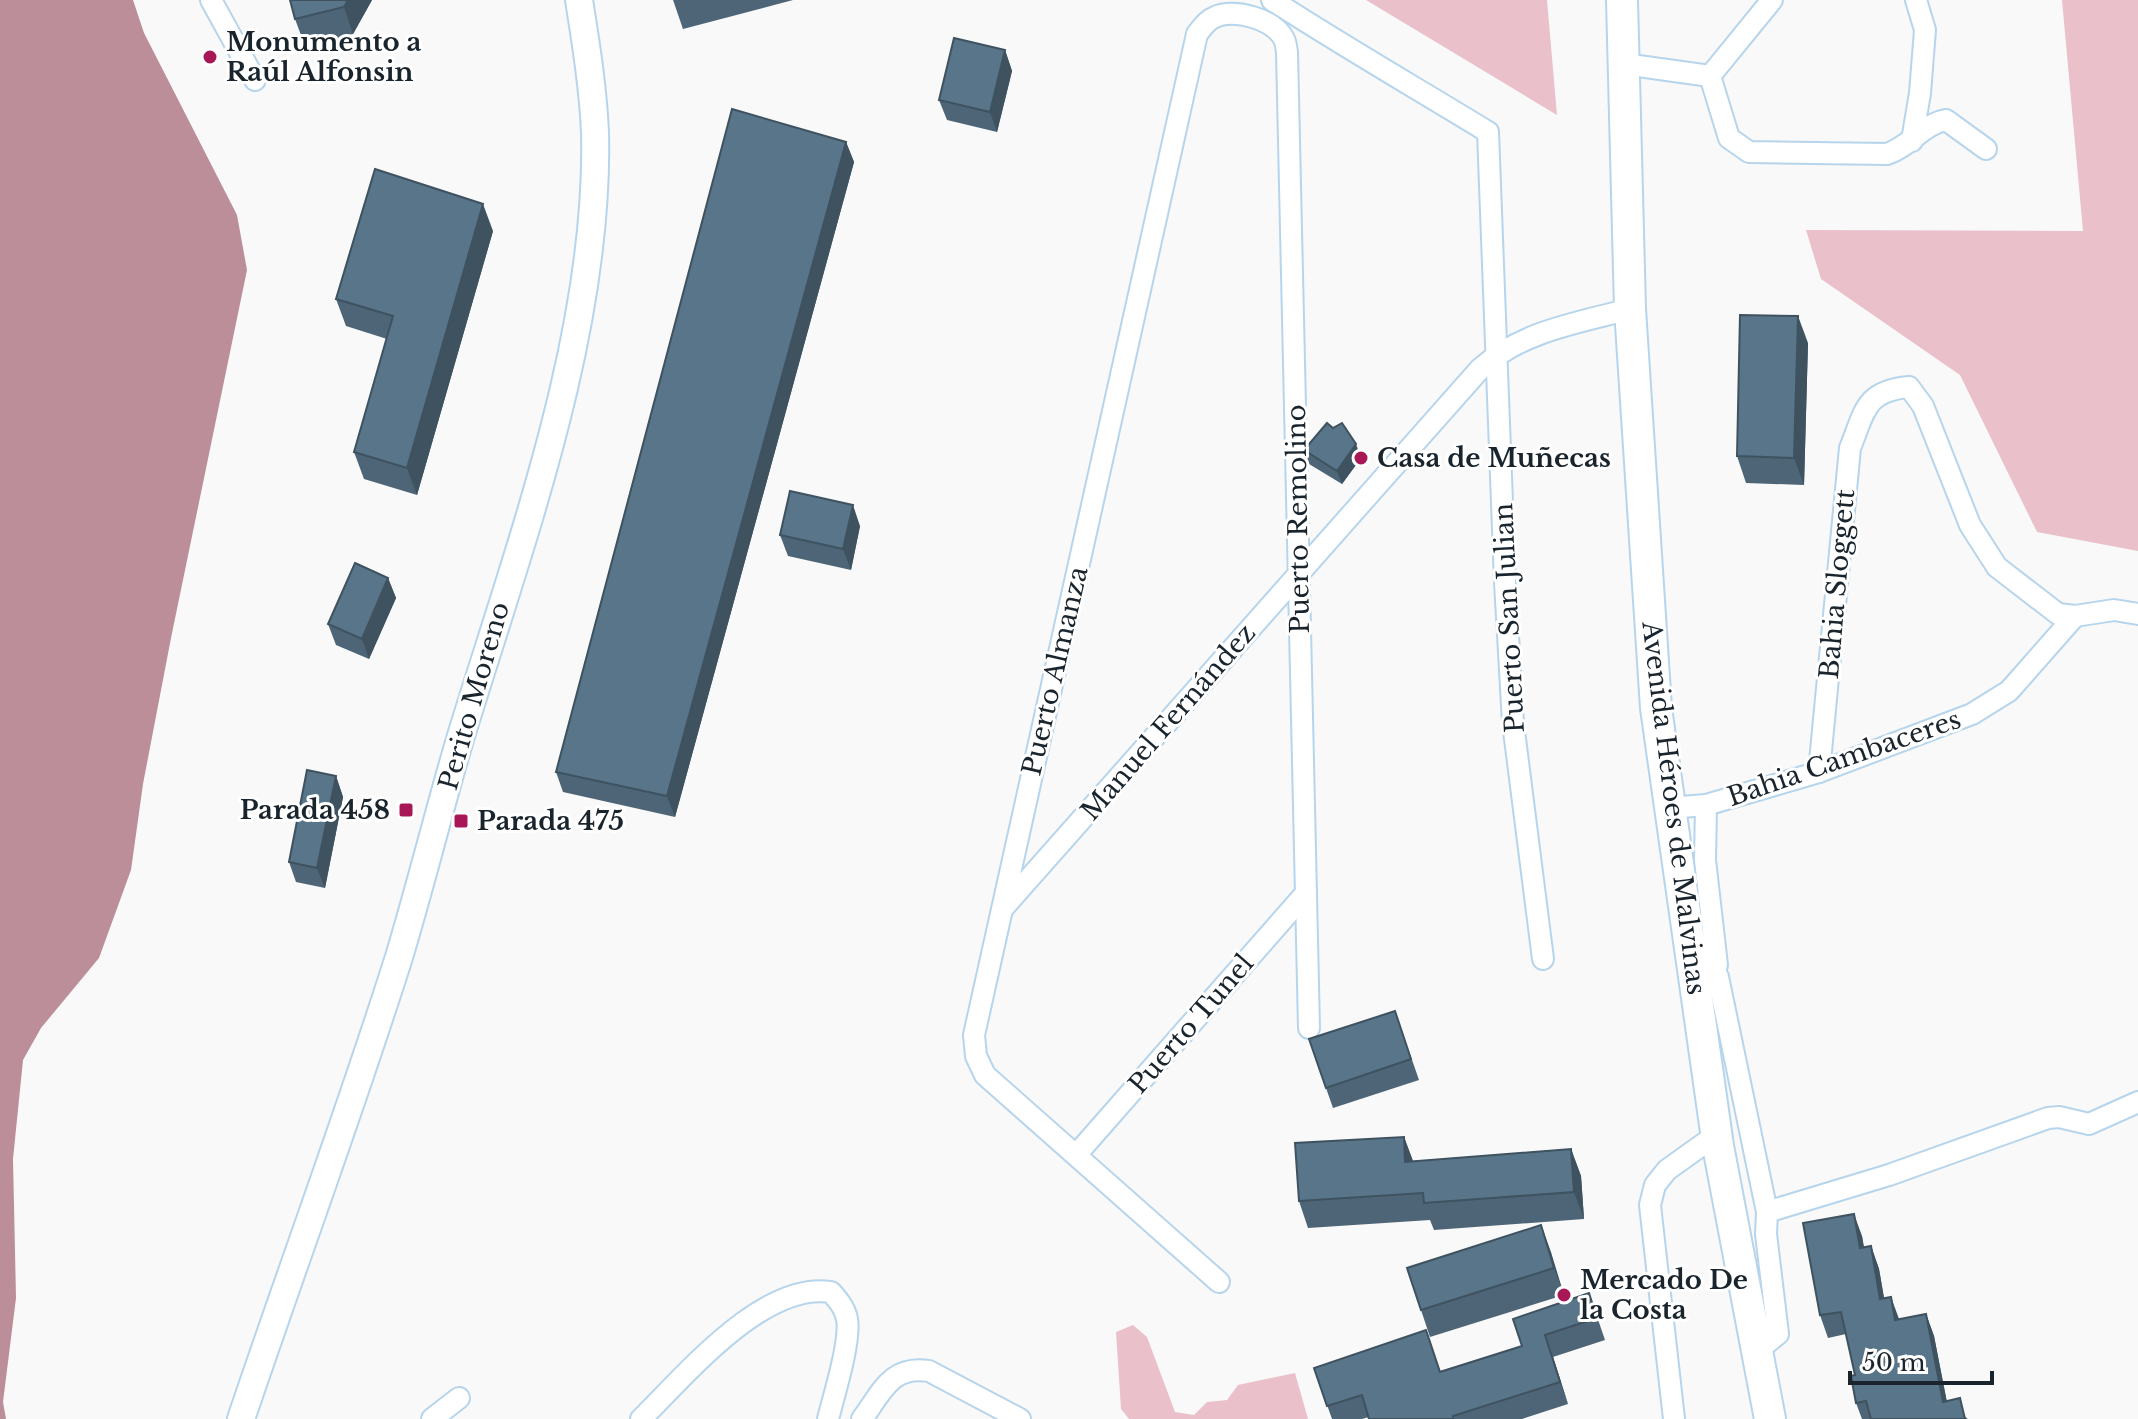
<svg xmlns="http://www.w3.org/2000/svg" width="2138" height="1419" font-family="'Libre Baskerville',serif">
<rect width="100%" height="100%" fill="#f9f9f9"/>
<g fill="#eac0cb">
<path d="M1366,0H1547L1557,115Z"/>
<path d="M2062,0H2138V551L2037,532L1960,375L1821,279L1806,230L2083,231Z"/>
<path d="M1133,1325L1147,1337L1175,1412L1194,1415L1207,1402L1227,1400L1238,1385L1295,1373L1308,1419H1129L1121,1409L1116,1332Z"/>
</g>
<path fill="#bb8e99" d="M0,0H133L144,33L237,215L247,270L171,638L143,784L131,870L99,958L41,1028L23,1060L13,1159L16,1298L3,1402L6,1419H0Z"/>
<g fill="none" stroke-linecap="round" stroke-linejoin="round">
<defs>
<g id="minor">
<path d="M211,0L255,80"/>
<path d="M1272,0C1343,46 1416,88 1488,132L1505,582L1513,723L1543,959"/>
<path d="M1624,64L1710,76L1772,0"/>
<path d="M1710,76L1729,138L1749,152L1887,154C1911,146 1921,125 1946,120L1986,149"/>
<path d="M1912,141L1920,93L1925,30L1916,0"/>
<path d="M1819,772L1850,448C1865,412 1864,391 1909,387L1923,406L1970,525L1997,567L2058,614L2075,616L2114,610L2138,614"/>
<path d="M1706,805L1705,860L1717,965"/>
<path d="M1669,808L1706,805L1819,772L1972,714L2009,691L2075,616"/>
<path d="M1004,907L1480,369C1522,331 1577,323 1630,309"/>
<path d="M1688,931L1706,952L1718,977L1767,1212"/>
<path d="M1076,1155L1306,893"/>
<path d="M1219,1282L985,1075L976,1056L974,1035L1197,34C1202,28 1207,20 1215,17C1234,8 1274,19 1284,39C1286,43 1286,47 1287,52L1309,1028"/>
<path d="M1757,1351L1778,1334L1766,1234L1767,1212L1889,1175L2048,1118L2059,1117L2089,1124L2138,1102"/>
<path d="M432,1419L459,1398"/>
<path d="M641,1419C685,1376 763,1281 831,1292C838,1300 845,1308 847,1319C851,1341 834,1395 828,1419"/>
<path d="M862,1419C882,1392 891,1365 929,1371L1020,1419"/>
<path d="M1674,1419L1650,1205L1655,1185L1667,1170L1716,1135"/>
</g>
<path id="major" d="M241,1419C293,1265 350,1112 399,957C421,884 439,810 461,736C519,546 600,332 595,132C593,88 586,44 579,0"/>
<path id="highway" d="M1622,0L1630,309L1656,708L1718,1146L1770,1419"/>
</defs>
<use href="#minor" stroke="#b6d5ec" stroke-width="24"/>
<use href="#major" stroke="#b6d5ec" stroke-width="30"/>
<use href="#highway" stroke="#b6d5ec" stroke-width="34"/>
<use href="#minor" stroke="#fff" stroke-width="20"/>
<use href="#major" stroke="#fff" stroke-width="26"/>
<use href="#highway" stroke="#fff" stroke-width="30"/>
</g>
<g fill="#4d6576">
<path d="M290,0H372L353,34L305,46L295,19Z"/>
<path d="M673,0H793L683,29Z"/>
<path d="M1005,50L1012,71L997,132L947,120L939,100Z"/>
<path d="M846,142L854,162L675,817L563,792L556,772Z"/>
<path d="M493,231L417,495L364,479L354,452L387,339L346,326L336,299Z"/>
<path d="M1808,343L1804,485L1746,483L1737,456Z"/>
<path d="M1304,450L1361,458L1342,484L1309,464Z"/>
<path d="M860,526L851,570L788,556L780,535Z"/>
<path d="M388,578L396,598L369,659L336,645L328,624Z"/>
<path d="M336,776L343,797L325,888L296,882L289,862Z"/>
<path d="M1402,1031L1419,1080L1333,1108L1326,1088Z"/>
<path d="M1404,1137L1413,1161L1571,1149L1581,1176L1584,1219L1434,1230L1430,1220L1308,1228L1299,1201Z"/>
<path d="M1541,1225L1564,1295L1430,1337L1421,1310Z"/>
<path d="M1862,1236L1864,1248L1871,1246L1879,1269L1884,1298L1899,1320L1926,1314L1934,1336L1947,1402L1968,1419H1862L1856,1403L1855,1375L1846,1334L1828,1338L1820,1315Z"/>
<path d="M1589,1293L1605,1340L1553,1357L1568,1404L1522,1419H1369V1417L1362,1419H1332L1314,1368L1426,1330L1440,1371L1522,1346Z"/>
</g>
<g fill="#3e5260">
<path d="M348,0H372L353,34L344,7Z"/>
<path d="M1005,50L1012,71L997,132L990,112Z"/>
<path d="M846,142L854,162L675,817L667,796Z"/>
<path d="M483,204L493,231L417,495L407,468Z"/>
<path d="M1798,316L1808,343L1804,485L1794,458Z"/>
<path d="M1356,444L1361,458L1342,484L1337,471Z"/>
<path d="M853,505L860,526L851,570L843,549Z"/>
<path d="M388,578L396,598L369,659L362,639Z"/>
<path d="M336,776L343,797L325,888L317,868Z"/>
<path d="M1404,1137L1414,1164L1405,1162Z"/>
<path d="M1571,1149L1581,1176L1584,1219L1574,1192Z"/>
<path d="M1854,1214L1862,1236L1868,1271L1860,1248Z"/>
<path d="M1541,1225L1551,1252L1564,1295L1554,1268Z"/>
<path d="M1871,1246L1879,1269L1888,1321L1880,1299Z"/>
<path d="M1891,1297L1899,1319L1903,1342L1895,1320Z"/>
<path d="M1926,1314L1934,1336L1950,1419L1943,1402Z"/>
<path d="M1545,1335L1553,1357L1568,1404L1560,1382Z"/>
</g>
<g fill="#597589" stroke="#3e5260" stroke-width="2">
<path d="M290,0H348L344,7L295,19Z"/>
<path d="M954,38L1005,50L990,112L939,100Z"/>
<path d="M732,109L846,142L667,796L556,772Z"/>
<path d="M375,169L483,204L407,468L354,452L393,316L336,299Z"/>
<path d="M1740,315L1798,316L1794,458L1737,456Z"/>
<path d="M1327,423L1333,428L1342,423L1356,444L1337,471L1304,450Z"/>
<path d="M790,491L853,505L843,549L780,535Z"/>
<path d="M355,563L388,578L362,639L328,624Z"/>
<path d="M307,770L336,776L317,868L289,862Z"/>
<path d="M1395,1011L1411,1059L1326,1088L1309,1039Z"/>
<path d="M1404,1137L1405,1162L1571,1149L1574,1192L1424,1203L1423,1193L1299,1201L1295,1143Z"/>
<path d="M1854,1214L1860,1248L1871,1246L1880,1299L1891,1297L1895,1320L1926,1314L1943,1402L1960,1398L1965,1419H1871L1866,1401L1856,1403L1851,1376L1855,1375L1841,1312L1820,1315L1803,1223Z"/>
<path d="M1541,1225L1554,1268L1421,1310L1407,1268Z"/>
<path d="M1589,1293L1597,1318L1545,1335L1560,1382L1453,1416V1419H1369L1362,1395L1327,1406L1314,1368L1426,1330L1440,1372L1522,1346L1513,1319Z"/>
</g>
<g fill="#a81857" stroke="#fff" stroke-width="3">
<circle cx="210" cy="57" r="8"/>
<circle cx="1361" cy="458" r="8"/>
<rect x="398" y="802" width="16" height="16" rx="4"/>
<rect x="453" y="813" width="16" height="16" rx="4"/>
<circle cx="1564" cy="1295" r="8"/>
</g>
<g text-anchor="middle" stroke-width="6" stroke-linejoin="round" paint-order="stroke">
<g font-size="26" font-weight="bold" fill="#19242d" stroke="#fff" text-anchor="start">
<text x="226" y="51">Monumento a<tspan x="226" dy="30">Raúl Alfonsin</tspan></text>
<text x="1377" y="467">Casa de Muñecas</text>
<text x="390" y="819" text-anchor="end">Parada 458</text>
<text x="477" y="830">Parada 475</text>
<text x="1580" y="1289">Mercado De<tspan x="1580" dy="30">la Costa</tspan></text>
</g>
<g font-size="26" fill="#19242d" stroke="#fff">
<text transform="translate(1298 519) rotate(-91)" y="9">Puerto Remolino</text>
<text transform="translate(1837 584) rotate(-85)" y="9">Bahia Sloggett</text>
<text transform="translate(1509 618) rotate(-93)" y="9">Puerto San Julian</text>
<text transform="translate(1055 671) rotate(-77)" y="9">Puerto Almanza</text>
<text transform="translate(474 696) rotate(-74)" y="9">Perito Moreno</text>
<text transform="translate(1168 722) rotate(-49)" y="9">Manuel Fernández</text>
<text transform="translate(1844 758) rotate(-19)" y="9">Bahia Cambaceres</text>
<text transform="translate(1674 808) rotate(83)" y="9">Avenida Héroes de Malvinas</text>
<text transform="translate(1191 1024) rotate(-49)" y="9">Puerto Tunel</text>
</g>
</g>
<path d="M1850 1371v12h142v-12" fill="none" stroke="#19242d" stroke-width="4"/>
<text x="1862" y="1371" font-size="24" fill="#19242d" stroke="#ffffff" stroke-width="6" paint-order="stroke">50 m</text>
</svg>
